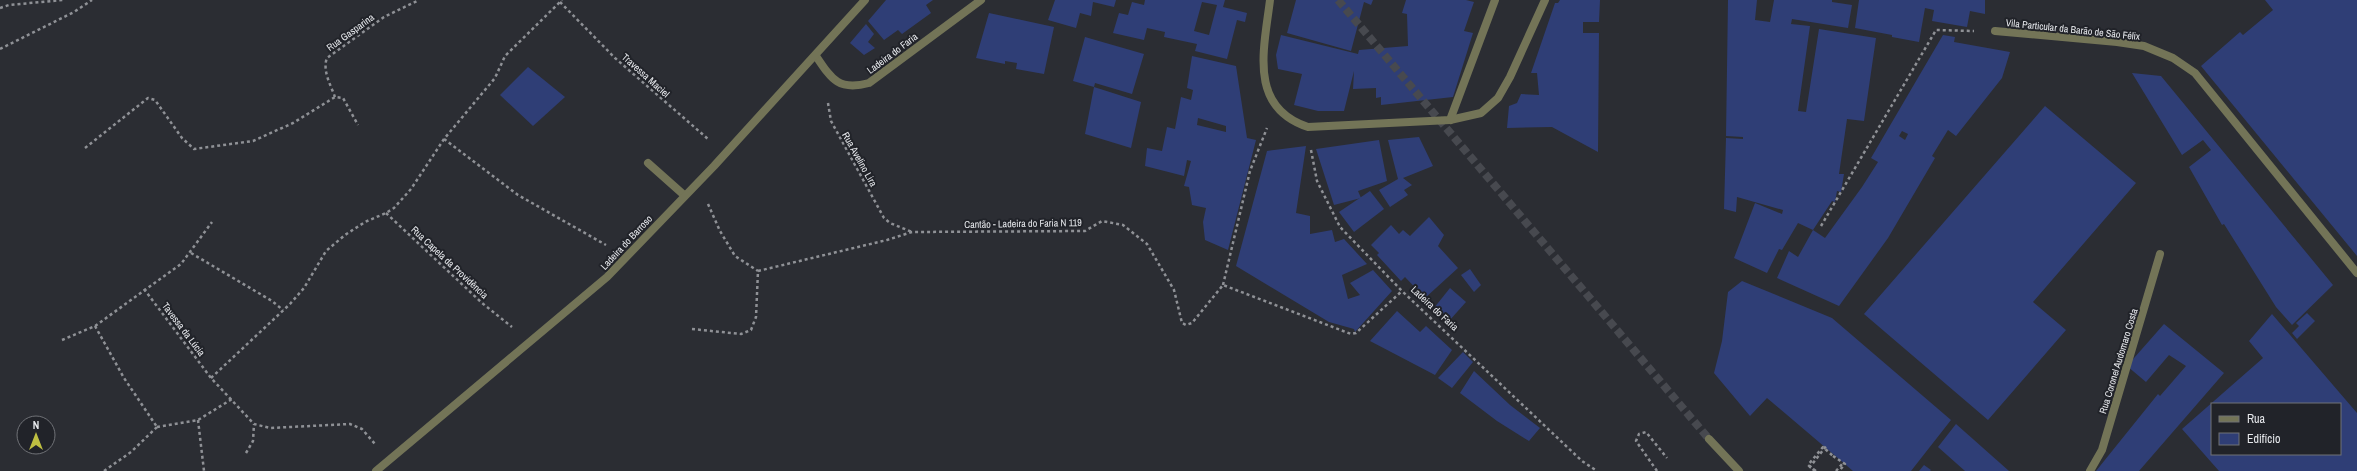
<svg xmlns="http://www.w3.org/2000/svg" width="2357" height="471" font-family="'Archivo Narrow',sans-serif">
<rect width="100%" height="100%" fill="#2b2d33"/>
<g fill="#2f3e76" fill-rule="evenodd">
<path d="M886,0H933L926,5L931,13L902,34L898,30L884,40L868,21Z"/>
<path d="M1055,0H1116L1114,7L1093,2L1091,16L1080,13L1076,28L1048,20Z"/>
<path d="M1145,0H1225L1223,7L1247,13L1245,22L1237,20L1227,59L1195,51L1197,44L1164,37L1165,32L1147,28L1144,40L1113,33L1119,13L1128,15L1132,2L1144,5ZM1202,2L1217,5L1209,35L1194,31Z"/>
<path d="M1296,0H1373L1371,5L1364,2L1351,51L1287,33Z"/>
<path d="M1406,0H1466L1474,2L1464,31L1473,33L1453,97L1381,105V97L1376,98V88L1353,89L1354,71L1344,111H1318L1294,105L1302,74L1278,69L1276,55L1281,35L1358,54L1359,50L1408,46L1407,14L1402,13Z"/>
<path d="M1560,0H1600L1599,22H1583V33H1599L1598,152L1552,127L1507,128L1509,106L1517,103L1521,94L1539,95L1537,73H1531L1555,3H1558Z"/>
<path d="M1728,0H1757L1755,20L1770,22L1774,0H1832V2L1852,5L1848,28L1792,19L1791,24L1810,26L1798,111L1806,112L1819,29L1876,38L1864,121L1847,119L1839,174H1844L1841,192L1837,191L1835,202L1832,201L1813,230L1798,223L1782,250L1779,249L1767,273L1734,258L1755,203L1782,214L1783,210L1737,197L1736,212L1724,209L1726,138L1743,139V137L1726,136Z"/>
<path d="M1859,0H1985V14L1970,11L1967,27L1932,21L1934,10L1925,8L1919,42L1892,37V35L1855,28Z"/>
<path d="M2265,0H2357V256L2201,66L2240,32L2243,35L2273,10Z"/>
<path d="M989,13L1054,27L1044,74L1016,69L1017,63L1005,61V64L976,58Z"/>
<path d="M866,24L874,34L868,42L875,48L864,55L850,43Z"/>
<path d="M1943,35L1955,37L1954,42L2010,52L2002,78L1956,136L1948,130L1932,156L1935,158L1888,238L1839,306L1777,278L1789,251L1798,257L1813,230L1825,238L1862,187L1878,162L1871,158ZM1902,131L1908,134L1905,140L1899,136Z"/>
<path d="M1085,37L1144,54L1132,94L1095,83L1094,87L1073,81Z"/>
<path d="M1192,56L1236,66L1247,138L1256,140L1228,250L1205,240L1203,222L1206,208L1192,205L1189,187L1184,186L1191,161L1187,160L1184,176L1145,166L1147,148L1162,151L1167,127L1175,129L1181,97L1191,100L1193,90L1187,88ZM1198,118L1226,126V132L1197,125Z"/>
<path d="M528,67L565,97L533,126L500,95Z"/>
<path d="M2132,73L2161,76L2333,285L2292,325L2276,307L2224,224L2222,225L2189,167L2211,150L2203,140L2182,155Z"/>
<path d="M1094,87L1141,102L1131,148L1085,134Z"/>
<path d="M2045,106L2136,183L2033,302L2066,330L1988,420L1864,314Z"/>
<path d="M1419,137L1433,166L1403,178L1412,185L1404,190L1408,195L1390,207L1379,190L1398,179L1388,140Z"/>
<path d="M1379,140L1387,181L1358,191L1361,198L1334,205L1316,149Z"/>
<path d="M1306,146L1296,213L1310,216V234L1332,230L1335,242L1344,239L1367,264L1342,275L1348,299L1360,295L1350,283L1373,270L1392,291L1355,332L1354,329L1329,322L1236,266L1267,151Z"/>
<path d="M1370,191L1384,209L1354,232L1339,212Z"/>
<path d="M1429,217L1444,235L1438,246L1458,268L1425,298L1405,277L1401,281L1377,255L1379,253L1371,245L1391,225L1399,234L1403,230L1410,236Z"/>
<path d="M1470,269L1481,285L1474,292L1461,275Z"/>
<path d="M1742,281L1832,318L1951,420L1911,471H1853L1767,398L1750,416L1714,373L1722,341L1728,292Z"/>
<path d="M1450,288L1466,302L1449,321L1434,308Z"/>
<path d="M1397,311L1420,332L1426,326L1452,350L1435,375L1370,341Z"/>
<path d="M2307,313L2315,321L2297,339L2292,333L2299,326L2296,323Z"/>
<path d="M2272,314L2357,413V471H2219L2182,429L2263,358L2249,341ZM2212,404H2340V454H2212Z"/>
<path d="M2164,324L2224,373L2139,471H2096L2158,394L2160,396L2186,366L2169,355L2146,382L2127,366Z"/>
<path d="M1463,352L1473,362L1452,388L1438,378Z"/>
<path d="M1474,371L1510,405L1540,428L1529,441L1497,421L1460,393Z"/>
<path d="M1956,424L2009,471H1965L1938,447Z"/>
<path d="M1924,465L1931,470L1930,471H1919Z"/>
</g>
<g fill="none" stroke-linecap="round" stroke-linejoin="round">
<path stroke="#47494f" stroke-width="8" stroke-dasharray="8 4" stroke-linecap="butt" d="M1338,0L1709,439"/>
<g stroke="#8f9196" stroke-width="2.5" stroke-dasharray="3 3" stroke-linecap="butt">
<path d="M560,2L615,58L708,139"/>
<path d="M0,8L9,5L63,0"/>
<path d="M0,49L74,12L92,0"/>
<path d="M335,97C331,86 322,70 327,58L384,17L419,0"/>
<path d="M828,103L831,121L884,218L890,223L912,232"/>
<path d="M444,139L518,195L606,245"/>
<path d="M85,148L148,98L155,100L182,138L194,149L253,141L293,123L335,97L343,98L358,125"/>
<path d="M1311,150L1317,181L1340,227L1402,291L1582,461L1597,471"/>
<path d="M708,204L720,231L735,256L758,271"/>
<path d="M386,213L482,303L512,327"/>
<path d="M1821,226L1936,30L1974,31"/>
<path d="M191,253L272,301L283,310"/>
<path d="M758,271L887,240L912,232L1085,231L1102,221L1123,225L1147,244L1174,290L1182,323L1186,325L1192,323L1223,285L1351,334L1356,333L1402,291"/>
<path d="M1223,285L1250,171L1267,128"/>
<path d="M144,289L211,378L254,424L270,428L350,424L362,429L375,444"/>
<path d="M95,326L124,378L157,427"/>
<path d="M692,329L741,334L751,330L756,317L758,271"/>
<path d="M62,340L95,326L181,264L212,222"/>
<path d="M211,378L290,304L304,288L326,251L345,235L365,222L386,213L394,208L411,189L444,139L495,78L505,56L562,0"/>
<path d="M198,420L204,471"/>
<path d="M157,427L198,420L232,399"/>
<path d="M246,453L253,441L254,424"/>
<path d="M104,471L131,452L157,427"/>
<path d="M1657,471L1636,441L1639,434L1646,432L1667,458"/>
<path d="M1815,471L1808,465L1823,447L1833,456"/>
<path d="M1836,471L1843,463"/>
</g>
<g stroke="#737457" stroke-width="8">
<path d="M1270,0C1264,49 1248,107 1308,127L1450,120L1481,113L1498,98L1510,77L1545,0"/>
<path d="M816,56C832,80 839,91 869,83L981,0"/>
<path d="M648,163L684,195"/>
<path d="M2090,471L2102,450L2160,254"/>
</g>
<g stroke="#737457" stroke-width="8">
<path d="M1995,31L2117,42L2144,46L2173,58L2195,73L2357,273"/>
<path d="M1450,120L1495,0"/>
<path d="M376,471L607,277L714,166L865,0"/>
</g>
<path stroke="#737457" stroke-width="8" d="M1709,439L1739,471"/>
<g stroke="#8f9196" stroke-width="2.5" stroke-dasharray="3 3" stroke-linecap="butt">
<path d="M1833,456L1845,464L1839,471"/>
<path d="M1816,471L1810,467L1827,445"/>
</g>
</g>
<g text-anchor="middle" stroke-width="4" stroke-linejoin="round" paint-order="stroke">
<g font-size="10" fill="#e6e8ec" stroke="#212329">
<text transform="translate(2073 29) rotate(6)" y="4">Vila Particular da Barão de São Félix</text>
<text transform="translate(350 32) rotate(-36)" y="4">Rua Gasparina</text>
<text transform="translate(892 53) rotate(-37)" y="4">Ladeira do Faria</text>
<text transform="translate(646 75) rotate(42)" y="4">Travessa Maciel</text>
<text transform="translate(860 159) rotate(61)" y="4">Rua Avelino Lira</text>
<text transform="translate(1023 223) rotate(-1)" y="4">Cantão - Ladeira do Faria N 119</text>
<text transform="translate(626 242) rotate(-47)" y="4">Ladeira do Barroso</text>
<text transform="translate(450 262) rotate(43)" y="4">Rua Capela da Providência</text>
<text transform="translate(1435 308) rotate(43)" y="4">Ladeira do Faria</text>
<text transform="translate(184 329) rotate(53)" y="4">Tavessa da Lúcia</text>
<text transform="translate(2118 361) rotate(-73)" y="4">Rua Coronel Audomaro Costa</text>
</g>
</g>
<rect x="2211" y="403" width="130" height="52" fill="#212329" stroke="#707277"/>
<rect x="2219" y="416" width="20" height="6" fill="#737457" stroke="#707277"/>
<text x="2247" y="423" font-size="12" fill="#e6e8ec">Rua</text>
<rect x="2219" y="433" width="20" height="12" fill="#2f3e76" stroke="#707277"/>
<text x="2247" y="443" font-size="12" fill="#e6e8ec">Edifício</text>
<g transform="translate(36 435)"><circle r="19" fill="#212329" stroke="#707277"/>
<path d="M0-3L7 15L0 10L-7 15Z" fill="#bebf42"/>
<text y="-6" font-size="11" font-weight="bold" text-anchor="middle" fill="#e6e8ec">N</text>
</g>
</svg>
